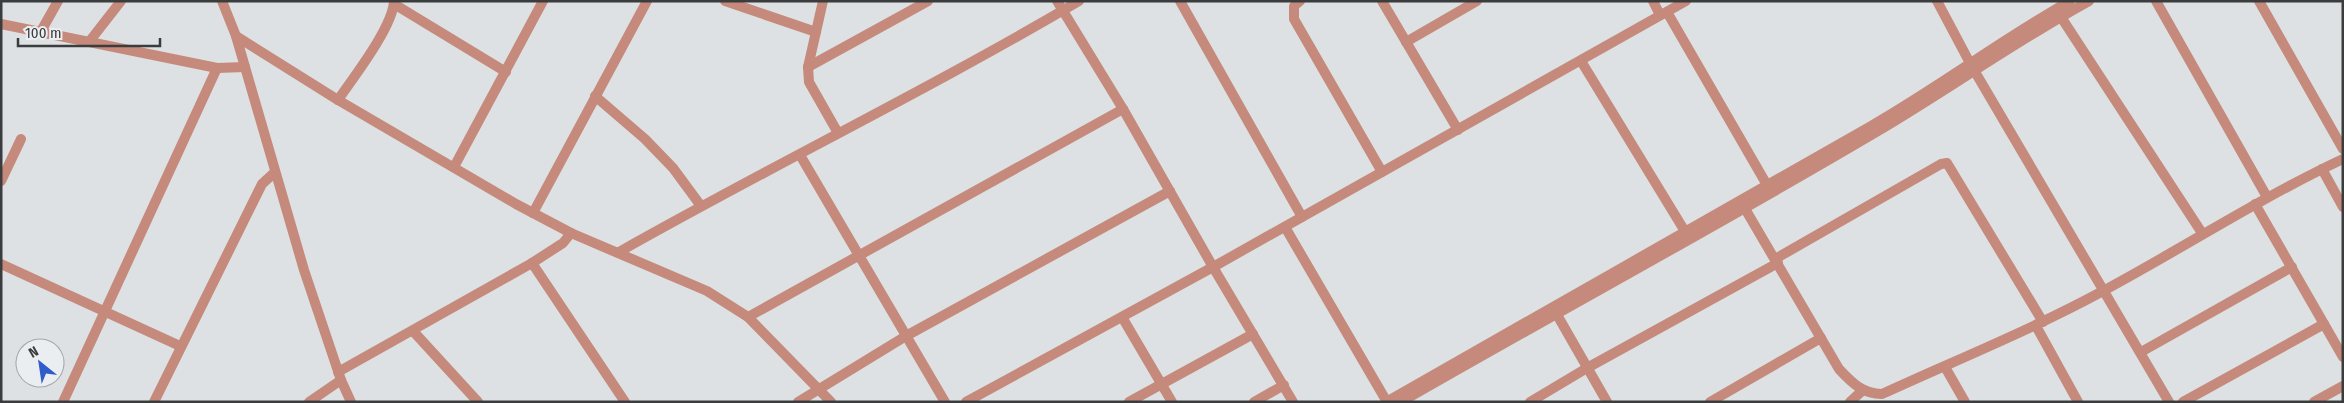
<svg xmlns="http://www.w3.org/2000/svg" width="2344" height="403" font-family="'Fira Sans Condensed',sans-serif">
<rect width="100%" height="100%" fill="#dde1e3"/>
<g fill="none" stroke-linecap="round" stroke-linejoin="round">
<g stroke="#c58a7b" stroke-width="10">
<path d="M222,1L236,36L304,270L341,380L351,402"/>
<path d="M725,1L816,32"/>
<path d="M823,1L808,67L809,82L838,133"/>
<path d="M1057,1L1123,109L1213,267L1293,402"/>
<path d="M1180,1L1302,217"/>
<path d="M1300,1L1294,6V19L1382,172"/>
<path d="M1382,1L1458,130"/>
<path d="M1653,1L1660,15"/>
<path d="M1937,1L1971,65L2169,402"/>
<path d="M2156,1L2267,197"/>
<path d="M2259,1L2343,149"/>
<path d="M394,4L506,72"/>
<path d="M1667,12L1767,185"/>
<path d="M2061,17L2202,233"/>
<path d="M1,24L217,68L245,67"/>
<path d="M40,33L58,1"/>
<path d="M236,36L338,100L516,204L571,233L707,291L748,317L831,402"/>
<path d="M89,42L121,1"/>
<path d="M1406,42L1477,1"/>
<path d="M1581,61L1689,238"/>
<path d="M808,67L928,1"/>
<path d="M595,96L645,139L673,168L701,206"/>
<path d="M338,100C353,78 393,27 394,1"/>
<path d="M800,155L945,402"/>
<path d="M454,167L543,1"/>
<path d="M2322,169L2343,207"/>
<path d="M1,181L21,139"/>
<path d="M2255,204L2343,357"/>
<path d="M1744,207L1839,369C1852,383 1863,394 1882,394C1956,360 2031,330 2103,291C2183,248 2260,198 2343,159"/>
<path d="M533,213L647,1"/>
<path d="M1285,227L1387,402"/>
<path d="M619,252C771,166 928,90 1079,1"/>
<path d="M1775,259L1941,164L1947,163L2043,322"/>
<path d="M532,263L625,402"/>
<path d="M1,264L180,346"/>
<path d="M1556,313L1607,402"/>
<path d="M748,317L1123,109"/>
<path d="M1122,317L1172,402"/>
<path d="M2036,326L2078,402"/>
<path d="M413,331L478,402"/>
<path d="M2141,352L2292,267"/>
<path d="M1945,367L1965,402"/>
<path d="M338,372L532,263L563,243L571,233"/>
<path d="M63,402L217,68"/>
<path d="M154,402L262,184L274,173"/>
<path d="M309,402L341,380"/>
<path d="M798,402L906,336L1170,191"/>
<path d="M966,402L1213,267L1686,1"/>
<path d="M1129,402L1253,334"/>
<path d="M1254,402L1284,385"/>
<path d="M1530,402L1587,368L1778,263"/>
<path d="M1710,402L1821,338"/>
<path d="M1850,402L1863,390"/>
<path d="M2183,402L2324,324"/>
<path d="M2314,402L2343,386"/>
</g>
<g stroke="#c58a7b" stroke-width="10">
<path d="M1386,402C1547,309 1710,219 1871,126C1939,87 2001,40 2070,1"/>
<path d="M1401,402C1559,311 1721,224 1878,131C1949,89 2016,41 2089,1"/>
</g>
</g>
<rect width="2344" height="403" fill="none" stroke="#3b3c3d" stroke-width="5"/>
<g transform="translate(40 363) rotate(330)"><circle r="24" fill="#ebeef1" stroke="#a5a7a9"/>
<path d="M0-4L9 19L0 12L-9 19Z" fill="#2f5bcb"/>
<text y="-8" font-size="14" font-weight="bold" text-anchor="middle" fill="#3b3c3d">N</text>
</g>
<path d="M18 38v8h142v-8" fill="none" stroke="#3b3c3d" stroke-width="2.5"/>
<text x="25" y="38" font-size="15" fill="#3b3c3d" stroke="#ebeef1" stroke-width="4" paint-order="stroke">100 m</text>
</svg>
